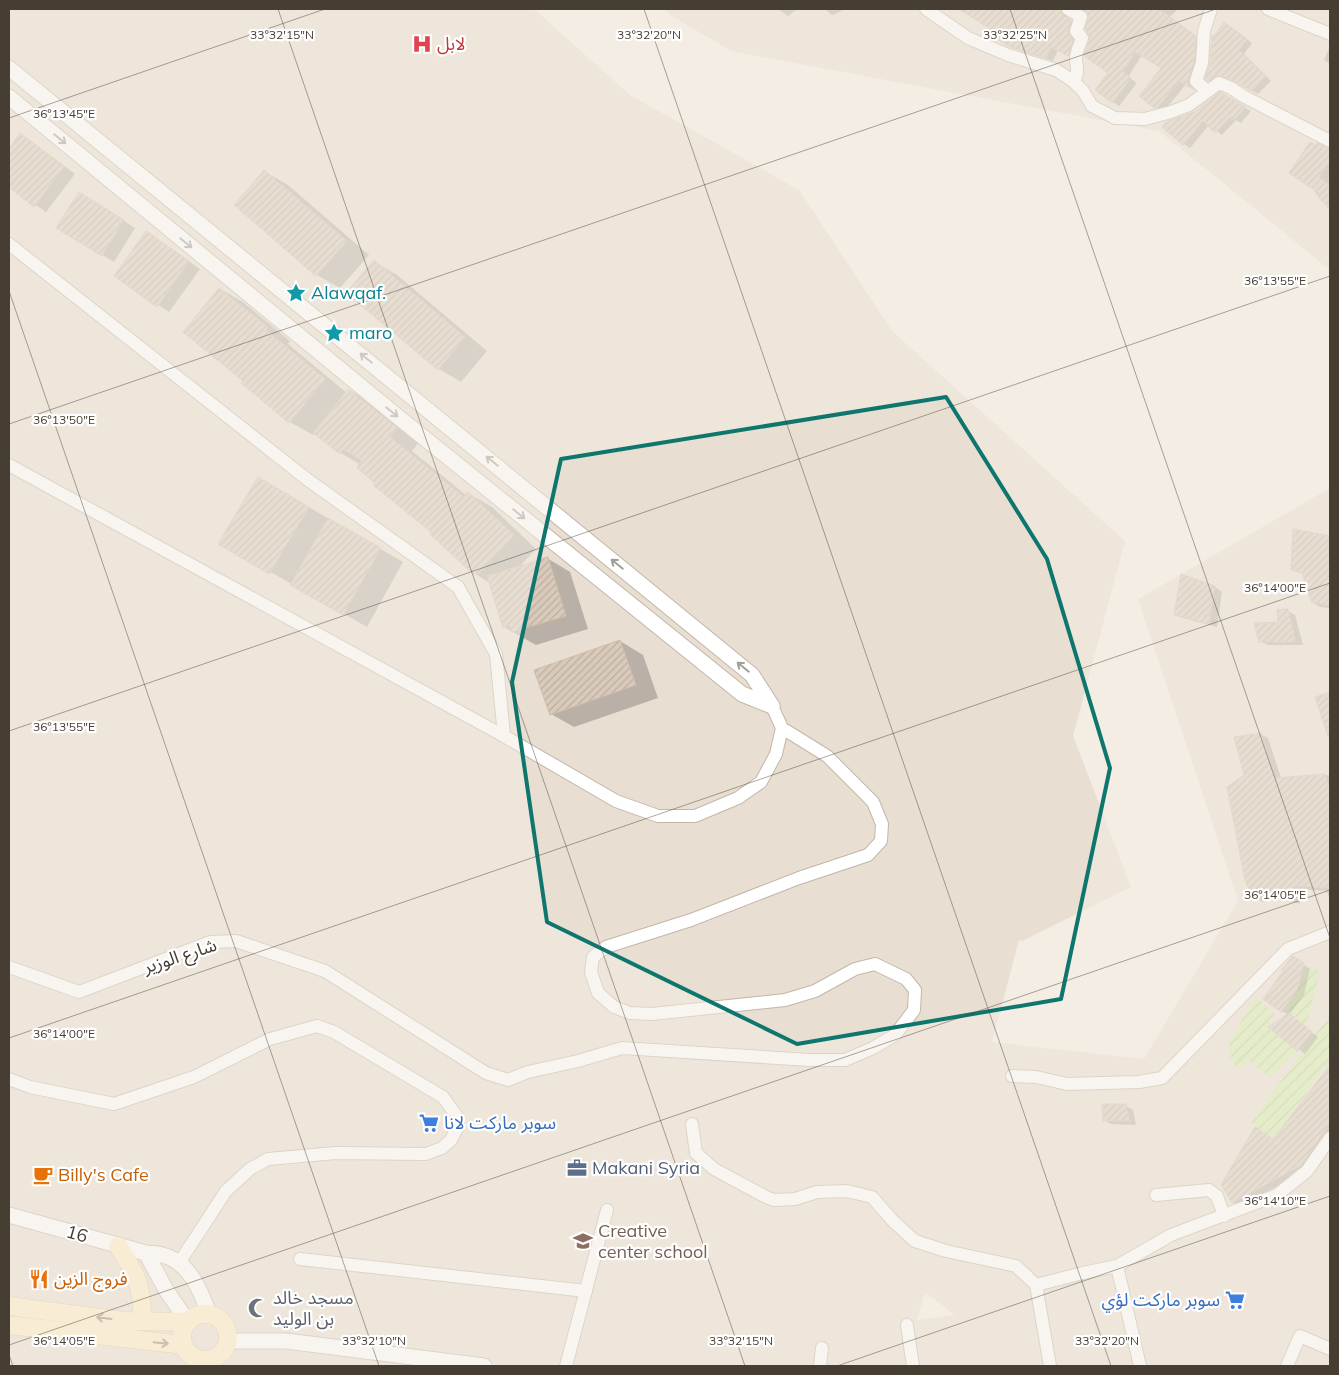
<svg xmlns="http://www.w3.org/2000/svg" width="1339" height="1375" font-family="Mulish,'Noto Sans Arabic',sans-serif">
<defs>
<pattern id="garden-furrows" width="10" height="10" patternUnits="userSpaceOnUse" patternTransform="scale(1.25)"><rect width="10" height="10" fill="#d5eba9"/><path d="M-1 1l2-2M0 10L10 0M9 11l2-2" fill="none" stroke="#b8ca92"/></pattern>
<pattern id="building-hatch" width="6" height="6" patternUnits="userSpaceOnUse" patternTransform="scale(1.25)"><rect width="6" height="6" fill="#d9cabb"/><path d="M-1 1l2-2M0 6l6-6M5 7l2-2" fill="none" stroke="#bcaea1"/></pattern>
</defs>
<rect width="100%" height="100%" fill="#f3ede4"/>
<g fill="#e8ded1" fill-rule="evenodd">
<path d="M9,9H534L630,95L799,190L893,332L1125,541L1073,736L1131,887L1022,941L1019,940L992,1042L1144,1059L1238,901L1138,599L1330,488V1366H9ZM925,1292L955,1315L917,1320Z"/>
<path d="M664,9H1330V270L1159,131L731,51L672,16Z"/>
</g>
<g fill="url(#garden-furrows)">
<path d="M1308,967L1320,971L1306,1027L1287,1009Z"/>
<path d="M1255,996L1274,1014L1268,1028L1297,1051L1270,1078L1248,1060L1241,1070L1229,1060V1044Z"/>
<path d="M1330,1014V1061L1273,1139L1255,1127L1251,1122Z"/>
</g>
<g fill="#0003" fill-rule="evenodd">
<path d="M778,9H797L788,16Z"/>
<path d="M825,9H846L832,15Z"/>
<path d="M958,9H1069L1066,12L1067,18L1077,25L1079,44L1075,58L1058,50L1053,61L1018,50L990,34L993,30Z"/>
<path d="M1085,9H1178L1170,17L1202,41L1194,83L1195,89L1186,84L1165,110L1162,111L1155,107L1163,68L1142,55L1128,77L1137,83L1119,106L1113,102L1097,90L1110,73L1091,40L1090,15Z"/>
<path d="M1230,27L1252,43L1244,54L1271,81L1258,94L1229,78H1224L1215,83L1209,80ZM1224,73L1212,80V77Z"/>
<path d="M1330,46V64L1324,60Z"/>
<path d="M1220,94L1251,111L1241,123L1236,120L1222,135L1209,125L1190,148L1184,144L1194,113Z"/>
<path d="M21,135L32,142L75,174L46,212L9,186V151Z"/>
<path d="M1330,150V208L1309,185Z"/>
<path d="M265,172L288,185L369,255L340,288L317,275L236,205Z"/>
<path d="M90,200L135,228L114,262L58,228Z"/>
<path d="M146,232L200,269L169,312L116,276Z"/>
<path d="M374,262L397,275L487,351L461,382L439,369Z"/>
<path d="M220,289L243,302L290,341L288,344L347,393L349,390L372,403L419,442L412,451L467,496L469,494L492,507L536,549L519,567L547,558L570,572L588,629L536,645L504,627L490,583L474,573L433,532L377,482L359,464L341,453L315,433L313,435L290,422L243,383L245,381Z"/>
<path d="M259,478L403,562L367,627L220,543Z"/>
<path d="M1294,531L1330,537V608L1320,607L1313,603L1304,574L1292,569Z"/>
<path d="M1215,587L1222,592L1217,627L1183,618L1175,614Z"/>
<path d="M1288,611L1295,615L1303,645H1268L1260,641L1280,623Z"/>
<path d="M620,641L643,655L658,698L574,727L551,714Z"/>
<path d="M1260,734L1268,738L1281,778L1330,775V902L1327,891L1300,889V904L1280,898L1262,902L1254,897L1245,776Z"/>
<path d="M1300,962L1310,969L1304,995L1289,1015L1318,1037L1305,1054L1270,1028L1289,1015L1281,1011Z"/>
<path d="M1330,1067V1137L1307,1170L1240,1206L1233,1202L1274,1140Z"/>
<path d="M1126,1106L1133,1110L1136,1125L1111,1124L1104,1120Z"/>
</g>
<g fill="url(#building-hatch)" stroke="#d1beab">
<path d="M960,9H1060L1063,16L1071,20L1068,32L1073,40L1068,56L1051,47L1046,58L1010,47L989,34L991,30Z"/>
<path d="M1083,9H1159L1196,36L1194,61L1188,79V84L1194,90L1179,81L1158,107L1154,108L1139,96L1161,68L1135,52L1123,72L1131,78L1112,103L1095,90L1108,73L1084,56L1090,37L1085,29L1089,16Z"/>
<path d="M1224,22L1247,39L1239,50L1266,77L1252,91L1234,81L1222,76L1218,75L1208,81L1205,79L1210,64L1212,35L1214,36Z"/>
<path d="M1220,92L1246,107L1234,120L1230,117L1215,133L1203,121L1183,145L1162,127L1166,122L1194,112Z"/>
<path d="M20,133L64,167L34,207L9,187V149Z"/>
<path d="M1310,142L1316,145L1317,143L1330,149V160L1319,177L1328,184L1330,182V210L1317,195L1319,193L1289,173Z"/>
<path d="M264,170L347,241L316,276L234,205Z"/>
<path d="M79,192L124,220L102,256L56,228Z"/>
<path d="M146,231L189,261L157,307L114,276Z"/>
<path d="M374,260L465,337L438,370L346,293Z"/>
<path d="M219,288L268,327L266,330L325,379L289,423L241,383L243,381L183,332Z"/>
<path d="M348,389L397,428L390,437L464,497L468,492L514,535L478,574H473L430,534L431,532L373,485L375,483L357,468L361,460L343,449L340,454L313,433Z"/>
<path d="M258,477L309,507L269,574L218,544Z"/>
<path d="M328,518L381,548L343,615L290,585Z"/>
<path d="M1293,529L1330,536V605L1312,603L1302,573L1291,570Z"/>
<path d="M548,557L566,616L512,632L510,626L503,628L487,576Z"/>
<path d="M1181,574L1215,586L1209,624L1174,615Z"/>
<path d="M1288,609L1296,642H1259L1254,623L1278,622L1277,610Z"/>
<path d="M620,640L636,685L550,715L534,670Z"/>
<path d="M1330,692V737H1328L1315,697Z"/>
<path d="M1261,733L1275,778L1325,774L1330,792V888L1293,886V901L1271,895L1253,898L1245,880L1227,787L1244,775L1234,737Z"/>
<path d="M1293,956L1304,963L1297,990L1281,1012L1263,999L1283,971L1281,970Z"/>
<path d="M1289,1013L1312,1032L1297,1051L1268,1027Z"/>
<path d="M1330,1065V1123L1300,1166L1232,1203L1221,1185L1255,1127L1273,1139Z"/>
<path d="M1102,1104H1126L1130,1121H1103Z"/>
</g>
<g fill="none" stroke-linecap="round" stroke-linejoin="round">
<defs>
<g id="minor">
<path d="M926,9L968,38L1008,55L1056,70L1073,81L1083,91L1092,106L1115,118L1145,119L1171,112L1189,105L1219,83L1231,88L1243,96L1330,141"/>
<path d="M1068,9L1081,17L1076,31L1082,38C1080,44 1076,52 1076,58C1076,67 1080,73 1073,81"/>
<path d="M1268,9L1330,34"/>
<path d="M1207,91L1196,81L1202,63L1204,31L1211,9"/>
<path d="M9,244L308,480L458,587L496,654L504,736"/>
<path d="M9,465L504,736L616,801L658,816H695L738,798L761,782L776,754L782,728"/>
<path d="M9,967L79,992L210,942L236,941L325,971L486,1073L508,1080L528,1072L578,1061L622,1048L809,1060H845L873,1048L895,1035L914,1010L915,990L906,979L875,964L855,969L815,991L785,1000L652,1014L630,1013L614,1007L598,993L591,972L593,957L606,947L691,920L799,878L868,855L881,841L882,824L873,802L827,756L782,728L772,706"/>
<path d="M1012,1076L1036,1077L1067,1084L1139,1082L1162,1078L1288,949L1330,932"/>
<path d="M9,1079L30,1087L114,1104L194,1077L270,1039L317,1026L334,1032L443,1097L456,1115L458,1126L451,1140L442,1148L426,1154L336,1153L268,1159L250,1169L226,1191L179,1263"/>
<path d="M692,1124L696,1153L714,1169L766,1197L774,1200L795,1199L817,1192L847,1191L872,1197L893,1221L915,1241L946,1251L1016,1266L1036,1285L1083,1273L1117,1266L1171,1235L1277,1195L1307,1171L1330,1138"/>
<path d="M1156,1195L1209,1190L1217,1196L1224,1216"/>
<path d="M300,1259L586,1291"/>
<path d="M1117,1266L1140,1366"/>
<path d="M1036,1285L1050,1366"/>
<path d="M907,1325L913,1366"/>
<path d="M566,1366L607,1210"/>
<path d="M820,1366L822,1348"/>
<path d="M1287,1366L1300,1336L1330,1349"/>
</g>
<g id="tertiary">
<path d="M9,68L752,675L772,706"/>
<path d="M9,97L397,416L742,694L772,706"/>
<path d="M9,1215L146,1253C151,1254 157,1253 162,1255C189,1261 201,1291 209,1314"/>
<path d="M146,1253L166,1290L188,1322"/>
<path d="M227,1341H286L484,1366"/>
<path d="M199,1366L200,1359"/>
</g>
<g id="secondary">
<path d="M118,1246C136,1273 143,1287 142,1321"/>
<path d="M9,1306L124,1321L188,1322"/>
<circle cx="205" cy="1337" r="23"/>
<path d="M9,1325L184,1345"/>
</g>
</defs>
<use href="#minor" stroke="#c2b7a9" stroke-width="14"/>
<use href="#tertiary" stroke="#c2b7a9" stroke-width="17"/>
<use href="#secondary" stroke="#d7bd90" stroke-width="19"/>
<use href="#minor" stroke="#fff" stroke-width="12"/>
<use href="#tertiary" stroke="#fff" stroke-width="15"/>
<use href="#secondary" stroke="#ffeac2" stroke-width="18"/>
</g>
<defs><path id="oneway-shaft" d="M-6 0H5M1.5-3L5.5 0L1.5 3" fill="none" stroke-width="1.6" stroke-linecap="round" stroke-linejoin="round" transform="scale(1.25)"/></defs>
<g stroke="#a29e99">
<use href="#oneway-shaft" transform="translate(60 139) rotate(39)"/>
<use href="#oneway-shaft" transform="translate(186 243) rotate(39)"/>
<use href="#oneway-shaft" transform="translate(366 358) rotate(-141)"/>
<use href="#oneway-shaft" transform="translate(392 412) rotate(39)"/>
<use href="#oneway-shaft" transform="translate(492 461) rotate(-141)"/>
<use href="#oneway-shaft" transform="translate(519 514) rotate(39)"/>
<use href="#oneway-shaft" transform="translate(617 564) rotate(-141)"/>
<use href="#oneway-shaft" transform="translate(743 667) rotate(-141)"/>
</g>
<g stroke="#998b73">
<use href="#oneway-shaft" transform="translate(104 1318) rotate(-173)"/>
<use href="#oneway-shaft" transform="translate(161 1343) rotate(6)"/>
</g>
<path d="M0 0H1339V1375H0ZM946,397L1047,559L1110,768L1061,999L797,1044L547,922L512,682L561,459Z" fill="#f3ede4" fill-opacity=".55" fill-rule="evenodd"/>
<path fill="none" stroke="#0f766e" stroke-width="4" stroke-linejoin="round" d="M946,397L1047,559L1110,768L1061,999L797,1044L547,922L512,682L561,459Z"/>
<path fill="none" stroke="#463d33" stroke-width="1" stroke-opacity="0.45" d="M278,9L745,1366M644,9L1111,1366M1010,9L1330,938M9,118L325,9M9,291L379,1366M9,424L1216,9M9,731L1330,276M9,1038L1330,583M9,1345L1330,890M9,1355L13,1366M837,1366L1330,1196"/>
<defs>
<symbol id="hospital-bare" viewBox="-9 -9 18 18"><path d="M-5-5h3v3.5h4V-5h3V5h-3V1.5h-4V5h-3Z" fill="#e0444e" stroke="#fff" stroke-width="2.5" paint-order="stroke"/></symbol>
<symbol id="sight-bare" viewBox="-9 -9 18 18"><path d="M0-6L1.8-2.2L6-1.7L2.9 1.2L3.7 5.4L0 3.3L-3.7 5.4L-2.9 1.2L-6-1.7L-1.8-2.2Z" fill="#0f9aa8" stroke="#fff" stroke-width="2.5" paint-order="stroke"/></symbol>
<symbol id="supermarket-bare" viewBox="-9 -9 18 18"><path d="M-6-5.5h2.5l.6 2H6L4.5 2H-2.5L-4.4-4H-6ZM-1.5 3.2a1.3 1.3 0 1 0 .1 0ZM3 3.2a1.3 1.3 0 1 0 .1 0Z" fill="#3f7fe0" stroke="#fff" stroke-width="2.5" paint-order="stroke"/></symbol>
<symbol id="office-bare" viewBox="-9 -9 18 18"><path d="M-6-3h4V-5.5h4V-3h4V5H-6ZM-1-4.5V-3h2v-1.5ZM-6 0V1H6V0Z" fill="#5c6f8a" stroke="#fff" stroke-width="2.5" paint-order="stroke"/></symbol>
<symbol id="cafe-bare" viewBox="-9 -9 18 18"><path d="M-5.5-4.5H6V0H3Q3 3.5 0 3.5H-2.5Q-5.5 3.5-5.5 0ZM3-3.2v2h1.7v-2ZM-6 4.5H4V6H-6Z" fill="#e8710a" stroke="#fff" stroke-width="2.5" paint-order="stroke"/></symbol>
<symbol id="school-bare" viewBox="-9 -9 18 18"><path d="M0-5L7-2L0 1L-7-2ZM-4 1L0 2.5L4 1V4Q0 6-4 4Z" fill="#8d6e63" stroke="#fff" stroke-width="2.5" paint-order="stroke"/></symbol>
<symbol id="restaurant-bare" viewBox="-9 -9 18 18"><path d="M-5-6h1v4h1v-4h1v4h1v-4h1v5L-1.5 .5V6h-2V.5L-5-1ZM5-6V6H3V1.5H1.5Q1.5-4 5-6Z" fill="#e8710a" stroke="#fff" stroke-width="2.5" paint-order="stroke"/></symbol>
<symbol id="mosque-bare" viewBox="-9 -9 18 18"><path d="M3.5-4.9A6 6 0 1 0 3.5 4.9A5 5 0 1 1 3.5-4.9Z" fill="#6b7280" stroke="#fff" stroke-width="2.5" paint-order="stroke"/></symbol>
</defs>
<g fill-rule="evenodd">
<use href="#hospital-bare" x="408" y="30" width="28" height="28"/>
<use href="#sight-bare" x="282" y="279" width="28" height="28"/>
<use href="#sight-bare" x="320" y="319" width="28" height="28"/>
<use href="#supermarket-bare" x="415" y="1109" width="28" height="28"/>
<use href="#office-bare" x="563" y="1154" width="28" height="28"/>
<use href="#cafe-bare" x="29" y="1161" width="28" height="28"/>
<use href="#school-bare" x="569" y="1227" width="28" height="28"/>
<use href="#restaurant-bare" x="25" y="1265" width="28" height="28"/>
<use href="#supermarket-bare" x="1221" y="1286" width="28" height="28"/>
<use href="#mosque-bare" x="244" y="1294" width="28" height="28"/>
</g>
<g text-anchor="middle" stroke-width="4.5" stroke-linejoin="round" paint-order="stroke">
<g font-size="18" fill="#be3a42" stroke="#fff" text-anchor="start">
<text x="437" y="50">لابل</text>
</g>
<g font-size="18" fill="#0d838f" stroke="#fff" text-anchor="start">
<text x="311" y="299">Alawqaf.</text>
<text x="349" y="339">maro</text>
</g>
<g font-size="18" fill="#463d33" stroke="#fff">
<text transform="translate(180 956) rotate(-18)" y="6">شارع الوزير</text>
<text transform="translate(77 1234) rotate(16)" y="6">16</text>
</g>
<g font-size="18" fill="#366cbe" stroke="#fff" text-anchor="start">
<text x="444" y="1129">سوبر ماركت لانا</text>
<text x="1220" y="1306" text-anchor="end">سوبر ماركت لؤي</text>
</g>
<g font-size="18" fill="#4e5e75" stroke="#fff" text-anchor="start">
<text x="592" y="1174">Makani Syria</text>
</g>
<g font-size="18" fill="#c56008" stroke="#fff" text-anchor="start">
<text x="58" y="1181">Billy's Cafe</text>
<text x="54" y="1285">فروج الزين</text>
</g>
<g font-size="18" fill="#785e54" stroke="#fff" text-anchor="start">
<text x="598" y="1237">Creative<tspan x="598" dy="21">center school</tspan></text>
</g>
<g font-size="18" fill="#5b616d" stroke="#fff" text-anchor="start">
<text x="273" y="1304">مسجد خالد<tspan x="273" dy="21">بن الوليد</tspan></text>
</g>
</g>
<g font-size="12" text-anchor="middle" fill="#463d33" stroke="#fff" stroke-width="4.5" stroke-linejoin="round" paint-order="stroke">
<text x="282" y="39">33°32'15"N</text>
<text x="649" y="39">33°32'20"N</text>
<text x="1015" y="39">33°32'25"N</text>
<text x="64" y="118">36°13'45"E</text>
<text x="1275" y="285">36°13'55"E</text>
<text x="64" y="424">36°13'50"E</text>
<text x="1275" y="592">36°14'00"E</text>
<text x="64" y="731">36°13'55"E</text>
<text x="1275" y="899">36°14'05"E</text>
<text x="64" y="1038">36°14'00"E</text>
<text x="1275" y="1205">36°14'10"E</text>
<text x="64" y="1345">36°14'05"E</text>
<text x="374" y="1345">33°32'10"N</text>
<text x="741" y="1345">33°32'15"N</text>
<text x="1107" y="1345">33°32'20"N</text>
</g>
<rect width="1339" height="1375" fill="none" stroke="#463d33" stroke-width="20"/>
</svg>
